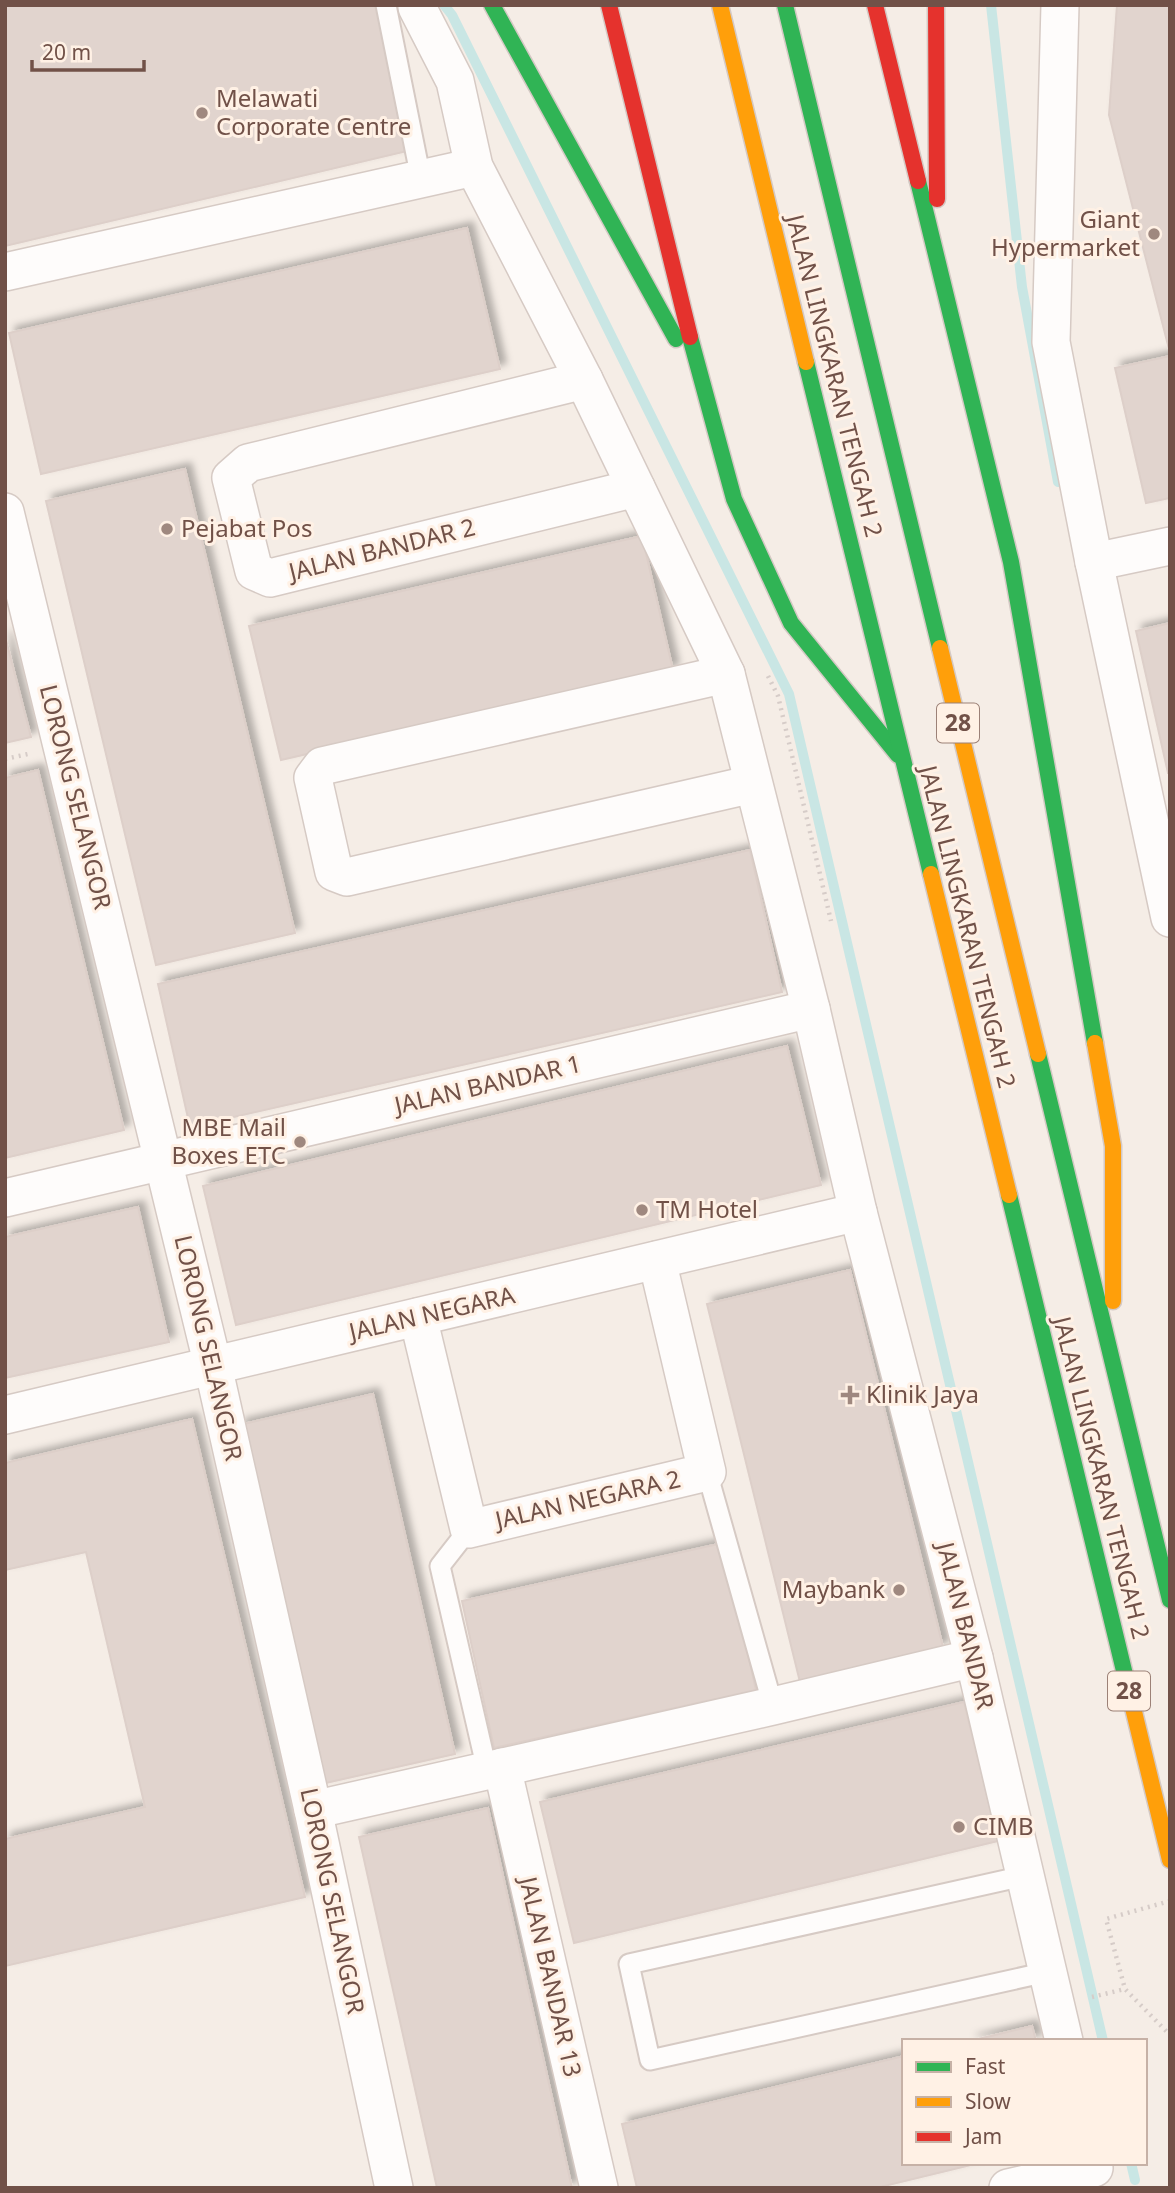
<svg xmlns="http://www.w3.org/2000/svg" width="1175" height="2193" font-family="'Noto Sans',sans-serif">
<defs>
<filter id="shadow"><feDropShadow dx="6" dy="-6" stdDeviation="3.5" flood-color="#0004"/></filter>
</defs>
<rect width="100%" height="100%" fill="#f5ede6"/>
<g fill="none" stroke-linecap="round" stroke-linejoin="round">
<g stroke="#c9e6e4" stroke-width="10">
<path d="M444,5L452,15L789,694L1103,2041"/>
<path d="M991,5L1022,287L1058,482"/>
<path d="M1131,2163L1135,2180"/>
</g>
</g>
<g fill="#e1d4ce" stroke="#ddcfc9" stroke-width="2" filter="url(#shadow)">
<path d="M5,5H377L407,151L5,246Z"/>
<path d="M1117,5H1170V353L1109,115Z"/>
<path d="M467,228L500,369L41,474L9,333Z"/>
<path d="M1170,356V498L1146,503L1115,368Z"/>
<path d="M185,469L295,933L156,965L46,501Z"/>
<path d="M642,536L673,670L281,760L249,626Z"/>
<path d="M1170,623V773H1168L1136,631Z"/>
<path d="M5,636L31,737L5,743Z"/>
<path d="M38,770L124,1130L5,1158V778Z"/>
<path d="M750,850L782,992L190,1127L158,984Z"/>
<path d="M787,1046L821,1185L236,1325L203,1186Z"/>
<path d="M138,1207L169,1342L5,1378V1237Z"/>
<path d="M850,1270L943,1647L800,1682L707,1304Z"/>
<path d="M373,1394L455,1754L321,1784L239,1425Z"/>
<path d="M192,1419L305,1897L5,1966V1839L145,1807L86,1552L5,1570V1463Z"/>
<path d="M723,1543L756,1690L494,1748L462,1601Z"/>
<path d="M964,1702L998,1841L574,1943L540,1802Z"/>
<path d="M488,1808L572,2188H437L359,1837Z"/>
<path d="M1032,2026L1036,2041H970Z"/>
<path d="M904,2056V2163H979L876,2188H637L622,2124Z"/>
</g>
<g fill="none" stroke-linecap="round" stroke-linejoin="round">
<defs>
<g id="lane">
<path d="M386,5L421,179"/>
<path d="M707,1472L773,1706"/>
<path d="M469,1529L440,1566L487,1770"/>
<path d="M1024,1876L629,1964L650,2060L1047,1972"/>
</g>
<g id="street">
<path d="M1060,5L1051,342L1094,562L1170,918"/>
<path d="M417,7L455,81L474,167L584,380L726,674L811,1009L858,1212L974,1658L1064,2041"/>
<path d="M5,272L474,167"/>
<path d="M584,380L248,463L231,478L254,571L270,578L636,488"/>
<path d="M5,512L213,1366L313,1810L394,2188"/>
<path d="M1094,562L1170,546"/>
<path d="M726,674L322,766L313,778L334,872L347,877L753,784"/>
<path d="M5,1198L811,1009"/>
<path d="M418,1317L469,1529L707,1472L657,1260"/>
<path d="M5,1415L858,1212"/>
<path d="M502,1767L599,2188"/>
<path d="M313,1810L773,1706L974,1658"/>
<path d="M1008,2188L1094,2168"/>
</g>
<g id="fast">
<path d="M492,5L676,339"/>
<path d="M785,5L940,648"/>
<path d="M918,181L1011,562L1095,1043"/>
<path d="M690,337L734,499L791,623L898,755"/>
<path d="M806,362L931,874"/>
<path d="M1038,1054L1170,1600"/>
<path d="M1009,1195L1127,1683"/>
</g>
<g id="slow">
<path d="M720,5L806,362"/>
<path d="M940,648L1038,1054"/>
<path d="M931,874L1009,1195"/>
<path d="M1095,1043L1113,1146V1301"/>
<path d="M1127,1683L1170,1860"/>
</g>
<g id="jam">
<path d="M609,5L690,337"/>
<path d="M875,5L918,181"/>
<path d="M936,5L937,199"/>
</g>
</defs>
<use href="#lane" stroke="#d6cac4" stroke-width="23"/>
<use href="#street" stroke="#d6cac4" stroke-width="40"/>
<use href="#fast" stroke="#d4c9c4" stroke-width="19"/>
<use href="#slow" stroke="#d4c9c4" stroke-width="19"/>
<use href="#jam" stroke="#d4c9c4" stroke-width="19"/>
<g stroke="#d6ccc8" stroke-width="4.5" stroke-dasharray="2 5" stroke-linecap="butt">
<path d="M768,676L778,696L831,921"/>
<path d="M5,759L28,754"/>
<path d="M1170,1901L1106,1919L1125,1989L1170,2035"/>
<path d="M1092,1997L1125,1989"/>
</g>
<use href="#lane" stroke="#fefcfb" stroke-width="19"/>
<use href="#street" stroke="#fefcfb" stroke-width="37"/>
<use href="#fast" stroke="#30b455" stroke-width="16"/>
<use href="#slow" stroke="#ff9f0a" stroke-width="16"/>
<use href="#jam" stroke="#e5322d" stroke-width="16"/>
</g>
<g fill="#9f887f" stroke="#fff1e5" stroke-width="2.5">
<circle cx="202" cy="113" r="7"/>
<circle cx="1154" cy="234" r="7"/>
<circle cx="167" cy="529" r="7"/>
<circle cx="300" cy="1142" r="7"/>
<circle cx="642" cy="1210" r="7"/>
<path d="M846.5 1384.5h7v7h7v7h-7v7h-7v-7h-7v-7h7z"/>
<circle cx="899" cy="1590" r="7"/>
<circle cx="959" cy="1827" r="7"/>
</g>
<g text-anchor="middle" stroke-width="6" stroke-linejoin="round" paint-order="stroke">
<g fill="#fff1e5" stroke="#9c8177" stroke-width="2">
<rect x="937" y="703.5" width="42" height="39" rx="5"/>
<rect x="1108" y="1671.5" width="42" height="39" rx="5"/>
</g>
<g font-size="23" font-weight="bold" fill="#715148">
<text x="958" y="731">28</text>
<text x="1129" y="1699">28</text>
</g>
<g font-size="24" fill="#715148" stroke="#fff1e5" text-anchor="start">
<text x="216" y="107">Melawati<tspan x="216" dy="28">Corporate Centre</tspan></text>
<text x="1140" y="228" text-anchor="end">Giant<tspan x="1140" dy="28">Hypermarket</tspan></text>
<text x="181" y="537">Pejabat Pos</text>
<text x="286" y="1136" text-anchor="end">MBE Mail<tspan x="286" dy="28">Boxes ETC</tspan></text>
<text x="656" y="1218">TM Hotel</text>
<text x="866" y="1403">Klinik Jaya</text>
<text x="885" y="1598" text-anchor="end">Maybank</text>
<text x="973" y="1835">CIMB</text>
</g>
<g font-size="24" fill="#715148" stroke="#fff1e5">
<text transform="translate(834 376) rotate(76)" y="8">JALAN LINGKARAN TENGAH 2</text>
<text transform="translate(382 550) rotate(-14)" y="8">JALAN BANDAR 2</text>
<text transform="translate(75 797) rotate(76)" y="8">LORONG SELANGOR</text>
<text transform="translate(967 927) rotate(76)" y="8">JALAN LINGKARAN TENGAH 2</text>
<text transform="translate(488 1085) rotate(-13)" y="8">JALAN BANDAR 1</text>
<text transform="translate(432 1314) rotate(-13)" y="8">JALAN NEGARA</text>
<text transform="translate(208 1348) rotate(77)" y="8">LORONG SELANGOR</text>
<text transform="translate(1101 1478) rotate(76)" y="8">JALAN LINGKARAN TENGAH 2</text>
<text transform="translate(588 1500) rotate(-13)" y="8">JALAN NEGARA 2</text>
<text transform="translate(965 1626) rotate(76)" y="8">JALAN BANDAR</text>
<text transform="translate(332 1901) rotate(78)" y="8">LORONG SELANGOR</text>
<text transform="translate(550 1977) rotate(77)" y="8">JALAN BANDAR 13</text>
</g>
</g>
<rect width="1175" height="2193" fill="none" stroke="#715148" stroke-width="14"/>
<rect x="902" y="2039" width="245" height="126" fill="#fff1e5" stroke="#c6b1a6" stroke-width="2"/>
<rect x="916" y="2062" width="35" height="10" fill="#30b455" stroke="#c6b1a6" stroke-width="2"/>
<text x="965" y="2074" font-size="21" fill="#715148">Fast</text>
<rect x="916" y="2097" width="35" height="10" fill="#ff9f0a" stroke="#c6b1a6" stroke-width="2"/>
<text x="965" y="2109" font-size="21" fill="#715148">Slow</text>
<rect x="916" y="2132" width="35" height="10" fill="#e5322d" stroke="#c6b1a6" stroke-width="2"/>
<text x="965" y="2144" font-size="21" fill="#715148">Jam</text>
<path d="M32 60v10h112v-10" fill="none" stroke="#715148" stroke-width="3.5"/>
<text x="42" y="60" font-size="21" fill="#715148" stroke="#fff1e5" stroke-width="5" paint-order="stroke">20 m</text>
</svg>
